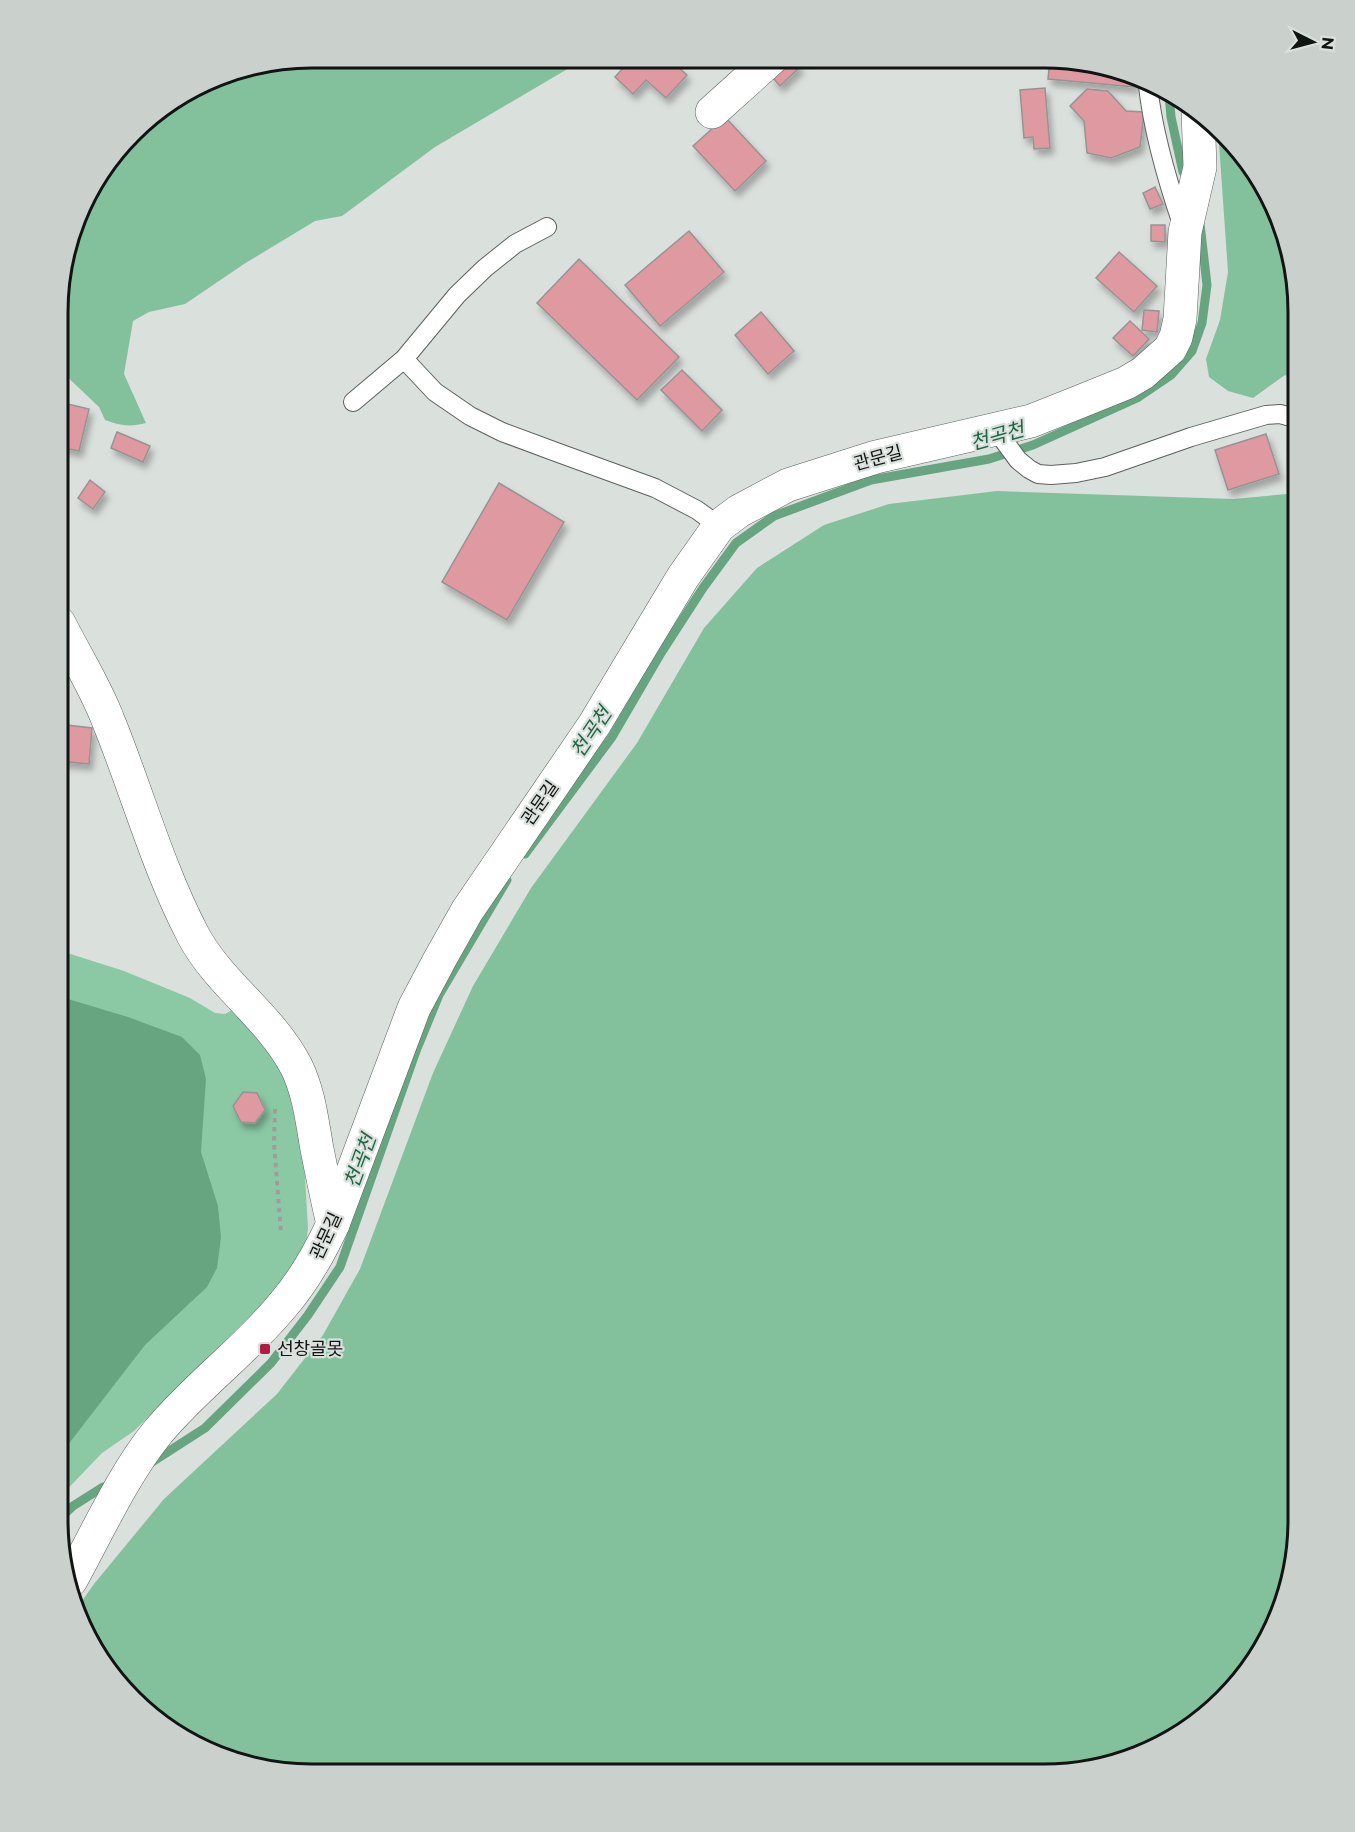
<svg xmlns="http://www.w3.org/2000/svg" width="1355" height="1832" font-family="Montserrat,'Noto Sans KR',sans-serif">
<defs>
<filter id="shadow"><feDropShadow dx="3.5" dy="6" stdDeviation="3" flood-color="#0004"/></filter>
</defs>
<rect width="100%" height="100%" fill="#dae0dc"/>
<path fill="#8bc9a5" d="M58,950L124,971L190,998L215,1013L225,1014L234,1009L283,1063L303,1143L308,1228L306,1246L298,1265L271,1295L134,1431L102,1453L57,1500Z"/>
<g fill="#83c19d">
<path d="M311,57L597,58L586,69L576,64L435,147L342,216L315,221L244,264L185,304L149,312L133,321L124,374L146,423C131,427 120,426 105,420L99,407L59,369V278L91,185L144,120L229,71Z"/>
<path d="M1218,129L1235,144L1272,199L1298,311V384L1285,375L1253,398L1228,391L1209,377L1206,359L1220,320L1228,272Z"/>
<path d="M997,491L1233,499L1298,493L1297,1537L1284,1603L1255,1662L1212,1712L1156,1749L1044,1775L279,1773L170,1732L120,1688L83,1633L77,1608L94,1584L164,1499L277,1394L323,1335L360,1269L433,1073L473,986L531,888L637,743L704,628L757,568L824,525L889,504Z"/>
</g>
<path fill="#67a581" d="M58,996L128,1017L182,1037L200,1055L206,1079L201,1152L218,1206L221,1237L217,1268L207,1287L145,1345L57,1459Z"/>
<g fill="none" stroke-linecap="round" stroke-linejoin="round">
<g stroke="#67a581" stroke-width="9">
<path d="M1169,94L1171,117L1183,172"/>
<path d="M525,854L612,737L661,653L703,588L736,543L774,516L871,480L989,459L1033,445L1137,398L1171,375L1192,351L1202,323L1207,285L1200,224"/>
<path d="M149,1464L205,1428L271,1363L308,1315L340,1267L416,1051L439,995L507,880"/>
<path d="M57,1521L73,1506L103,1487"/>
</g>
</g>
<g fill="#df9aa1" stroke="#999292" stroke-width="1.5" filter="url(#shadow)">
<path d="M632,58H668L687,75L666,98L646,80L633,94L615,77Z"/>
<path d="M792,59L800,67L780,86L772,77Z"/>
<path d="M1050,59H1077L1136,81L1135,87L1048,79Z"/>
<path d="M1045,88L1050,148L1034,149L1033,137L1024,138L1020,90Z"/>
<path d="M1087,89L1108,91L1126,111L1144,112L1140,147L1111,158L1087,153L1084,121L1070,106Z"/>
<path d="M725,117L766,161L735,191L693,146Z"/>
<path d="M1155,187L1163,204L1150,209L1143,193Z"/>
<path d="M1151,225H1165V242L1151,241Z"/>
<path d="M689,231L724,272L660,326L625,285Z"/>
<path d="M1119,252L1157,286L1134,312L1096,278Z"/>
<path d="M579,259L679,357L637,400L537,303Z"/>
<path d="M1144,310L1159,311L1157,332L1142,330Z"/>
<path d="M761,312L794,351L768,374L735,335Z"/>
<path d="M1130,321L1149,339L1133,356L1113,338Z"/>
<path d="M682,370L722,410L702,431L661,390Z"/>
<path d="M59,402L89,409L79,451L59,447L63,423L59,422Z"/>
<path d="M117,432L150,446L143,462L111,448Z"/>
<path d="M1266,434L1279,474L1228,490L1215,450Z"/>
<path d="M90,480L105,492L93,509L78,498Z"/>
<path d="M499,483L564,522L507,620L442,582Z"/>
<path d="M58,724L92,728L89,764L58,761Z"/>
<path d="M243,1092L257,1093L265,1110L255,1123L241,1122L233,1106Z"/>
</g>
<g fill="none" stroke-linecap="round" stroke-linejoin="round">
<defs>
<g id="service">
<path d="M1148,86C1153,132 1167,180 1182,224"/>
<path d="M404,359L435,392L470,416L502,432L556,452L655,488L697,510L719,526"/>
<path d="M353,402L404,359L457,295L485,268L515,244L547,227"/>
<path d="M996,430L1018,460L1029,469L1038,474L1051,475L1076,473L1105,467L1191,437L1266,415L1280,414L1291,417L1298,422"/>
</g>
<g id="minor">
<path d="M712,112L772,58"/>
<path d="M59,623C75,655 95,686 108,720C137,791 157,866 193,935C219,984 270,1016 296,1066C309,1092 312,1121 317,1149C322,1174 327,1199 333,1224"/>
<path d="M71,1580C97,1533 123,1475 157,1433C195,1387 244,1352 282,1306C304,1281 319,1254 333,1224L414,1008L440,959L467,911L594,725L683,577L719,526L739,511L788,485L876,457L1031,421L1079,402L1126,383L1143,373L1170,349L1176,337L1180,319L1185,232L1200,167L1198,111"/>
</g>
</defs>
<use href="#service" stroke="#5c615e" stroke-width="20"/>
<use href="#minor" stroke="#5c615e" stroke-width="34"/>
<path stroke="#9b9f9c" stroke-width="4" stroke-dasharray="4.5 4.5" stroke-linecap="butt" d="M275,1109L274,1144L281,1232"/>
<use href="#service" stroke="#fff" stroke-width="18"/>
<use href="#minor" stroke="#fff" stroke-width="33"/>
</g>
<rect fill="#af1c45" stroke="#dae0dc" stroke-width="2" x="259" y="1343" width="12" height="12" rx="3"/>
<g text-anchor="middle" stroke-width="4.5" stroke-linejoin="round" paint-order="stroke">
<g font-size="18" fill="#121413" stroke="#dae0dc">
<text transform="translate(878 458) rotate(-15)" y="6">관문길</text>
<text transform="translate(540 803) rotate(-55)" y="6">관문길</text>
<text transform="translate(326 1236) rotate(-65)" y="6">관문길</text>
</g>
<g font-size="18" fill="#121413" stroke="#dae0dc" text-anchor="start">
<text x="277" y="1355">선창골못</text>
</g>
<g font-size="20" font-style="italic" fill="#1f6643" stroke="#dae0dc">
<text transform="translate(997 436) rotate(-16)" y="7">천곡천</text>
<text transform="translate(591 732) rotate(-56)" y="7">천곡천</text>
<text transform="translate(360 1161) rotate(-70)" y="7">천곡천</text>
</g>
</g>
<path d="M0 0H1355V1832H0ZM312 68H1044A244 244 0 0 1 1288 312V1520A244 244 0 0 1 1044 1764H312A244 244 0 0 1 68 1520V312A244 244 0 0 1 312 68Z" fill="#cad0cc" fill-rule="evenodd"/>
<path fill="none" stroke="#121413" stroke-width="3" d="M312 68H1044A244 244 0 0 1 1288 312V1520A244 244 0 0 1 1044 1764H312A244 244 0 0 1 68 1520V312A244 244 0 0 1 312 68Z"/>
<g transform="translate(1313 42) rotate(96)" stroke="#dae0dc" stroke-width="4.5" paint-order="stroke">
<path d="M0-4.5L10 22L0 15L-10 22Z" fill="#121413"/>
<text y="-9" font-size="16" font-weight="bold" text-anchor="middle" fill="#121413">N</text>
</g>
</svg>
